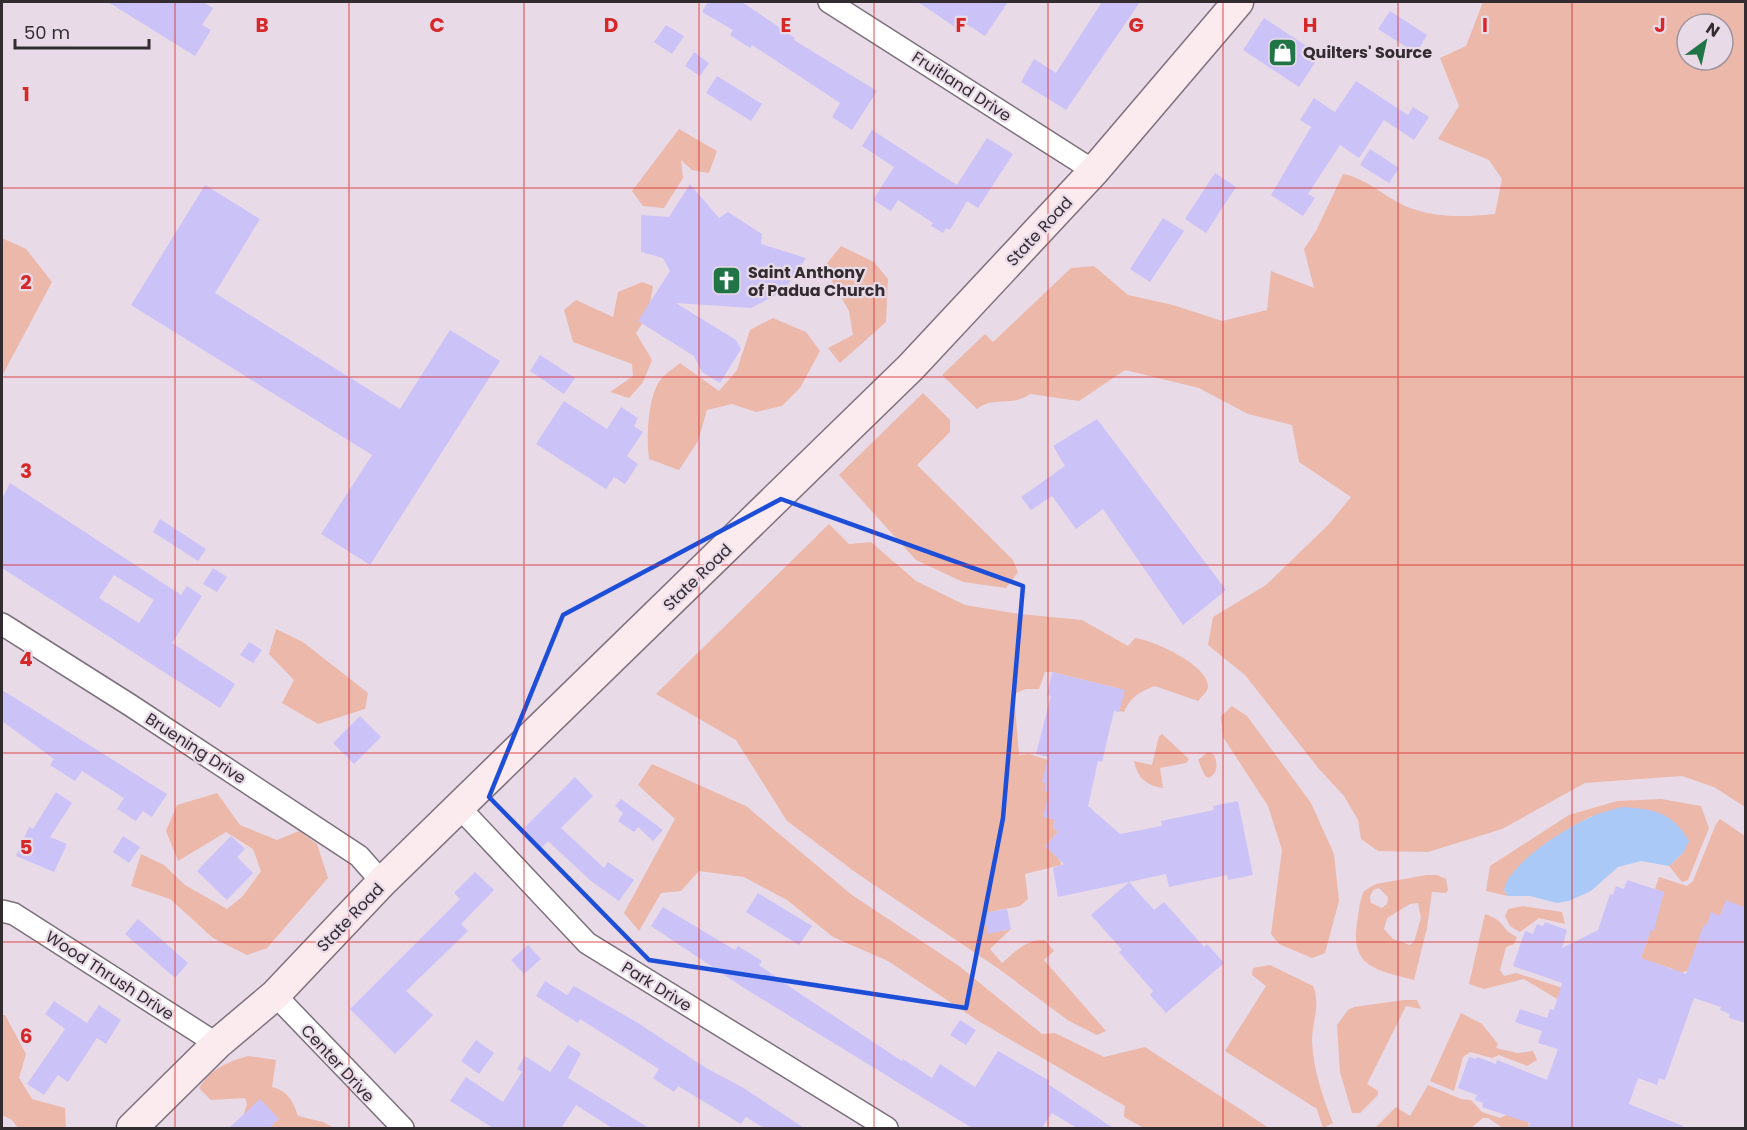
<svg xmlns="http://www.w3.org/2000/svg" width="1747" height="1130" font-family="Poppins,sans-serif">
<rect width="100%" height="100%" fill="#e9dae8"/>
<g fill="#ebb8aa" fill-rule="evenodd">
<path d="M1483,2H1745V807L1714,787L1682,776L1585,783L1502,829L1428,852L1378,851L1361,839L1358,820L1344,796L1319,769L1245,675L1208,645L1213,617L1266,585L1329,524L1351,497L1299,462L1292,425L1248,414L1199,388L1125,370L1079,401L1030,394C1014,407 993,396 977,409L942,375L985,334L993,342L1071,268L1094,266L1128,295L1173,305L1222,321L1267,310L1271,271L1314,288L1304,249L1316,231L1343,174C1369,179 1386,199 1410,208C1437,218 1466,217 1495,214L1502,179L1489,160L1438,139L1459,106L1440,58L1466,46ZM1687,24H1723V60H1687Z"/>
<path d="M679,129L717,151L709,173L692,170L681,160L683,178L664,208L643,206L632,191Z"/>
<path d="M2,238L26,249L52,282L2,376Z"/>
<path d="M841,246L874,262L888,279L886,322L840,363L828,348L853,335L849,311L824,267Z"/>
<path d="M642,282L653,286L648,315L636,333L652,360L643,382L629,398L610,392L633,376L632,364L573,342L564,310L576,300L613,317L618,292Z"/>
<path d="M773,318L806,332L820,351L800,388L782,406L756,412L732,404L707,410L698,441L679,470L649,459C646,439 648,395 661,379C666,373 674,368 680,363L719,391L737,370L750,330Z"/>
<path d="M923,393L950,420V432L917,465L1013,560L1018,572L1006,588L963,582L916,560L839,475Z"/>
<path d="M829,524L849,544L871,542L916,581L965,605L1020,614L1082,620L1128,646L1135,638C1153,640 1208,665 1208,686C1208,692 1201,697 1198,701L1155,686C1139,692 1131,697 1124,712L1119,711L1124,690L1052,672H1045L1039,689H1026L1014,694L1019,755L1029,754L1048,760L1043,782L1046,783L1045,791L1049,792L1055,820L1053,827L1058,832L1045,846L1060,860L1061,865L1025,874L1028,899L1020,906L984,913L988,933L1011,929L990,949L1002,963C1015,952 1026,939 1045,940L1054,951L1044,960L1106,1031L1097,1035L1069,1021L999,969L855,872L787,821L736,740L656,694Z"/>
<path d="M276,629L303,642L368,693L365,709L318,724L282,703L294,680L269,654Z"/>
<path d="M1232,706L1247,716L1311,803L1334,854L1339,901L1325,953L1312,958L1279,944L1271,934L1282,850L1268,806L1223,737L1221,716Z"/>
<path d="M1162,734L1189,759L1186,763L1160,768L1163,788C1146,786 1137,777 1134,761L1152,765L1159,736Z"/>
<path d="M1208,752L1214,755C1218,765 1218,772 1209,778L1205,776L1198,760Z"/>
<path d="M652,764L746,806L852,895L959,966L1042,1034L1055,1033L1104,1057L1145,1047L1269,1128H1144L1124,1117L1125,1106L980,1022L888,961L833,937L787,900L744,877L699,871L681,891L661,893L639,931L624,913L675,819L638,785Z"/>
<path d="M217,793L240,825L277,840L299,831L317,844L328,878L267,948L247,955L213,938L170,899L131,886L141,854L164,865L185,885L227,909L243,896L261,871L253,849L226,832L178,861L166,831L177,805Z"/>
<path d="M1661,799L1701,806L1709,828L1688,880L1682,882L1669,866L1683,853L1592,816C1559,833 1521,855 1504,890L1508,896L1486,891L1490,866L1569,815L1617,801Z"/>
<path d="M1720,819L1745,836V908L1726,901L1720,916L1711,913L1692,968L1670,979L1673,969L1652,962L1638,967L1664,892L1655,889L1659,877L1687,886L1693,881L1716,824Z"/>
<path d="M1427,875H1437L1446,879L1448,890L1446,893L1432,892L1427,928L1414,980C1378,970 1350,968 1357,923C1359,913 1359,901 1364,891L1376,884ZM1379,888L1388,897L1387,904L1382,908L1371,903L1370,897L1373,890ZM1418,903L1421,918L1414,942L1410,945L1393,939L1384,929L1387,918L1410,904Z"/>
<path d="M1523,906L1562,912L1565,924L1539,918L1520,932L1510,926L1505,916L1508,909Z"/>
<path d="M1485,914C1506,921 1500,929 1517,937L1514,944L1506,947L1500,970L1504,976L1516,973L1563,988L1557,999L1524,979L1484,989L1469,984Z"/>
<path d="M1270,965L1313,986C1321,1005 1312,1021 1312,1041C1313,1069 1323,1098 1333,1123L1323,1128L1317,1109L1225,1051L1266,986L1252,975L1253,968Z"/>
<path d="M1404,1000H1417L1421,1009L1406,1006L1367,1084L1378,1091V1095L1360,1113H1352L1340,1072L1337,1025L1348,1010L1354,1007Z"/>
<path d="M1461,1013L1482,1024L1498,1044L1496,1048L1517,1053L1533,1051L1537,1060L1527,1066L1499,1055L1492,1058L1470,1052L1463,1057L1454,1091L1430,1081Z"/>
<path d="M2,1015H5L26,1054L19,1078L32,1099L65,1108L66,1128H18L12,1120L2,1115Z"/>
<path d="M248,1056L276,1060L272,1087C288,1091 293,1101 298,1116L323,1122L334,1128H239L247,1104L245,1098L211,1100L199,1088C211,1069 227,1062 248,1056Z"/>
<path d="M1428,1085L1461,1099L1471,1100L1482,1112L1500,1118L1506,1115L1526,1118L1525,1121L1529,1123L1528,1128H1503L1488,1118H1483L1471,1128H1375L1396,1107L1410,1116Z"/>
</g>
<path fill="#aac9f7" d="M1622,807C1654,809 1672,812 1689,841L1683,853L1669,866L1641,861L1618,867L1591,891L1569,901L1557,903L1530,896H1508L1504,890C1508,864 1567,827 1591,817C1601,812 1612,810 1622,807Z"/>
<g fill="#cbc2f7" fill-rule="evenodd">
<path d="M108,2H203L213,8L202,25L211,30L195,56Z"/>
<path d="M708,2H742L795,38L794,40L877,91L852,130L832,117L840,103L752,45L750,48L730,35L733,30L702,12Z"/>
<path d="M918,2H1008L985,36L960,20L955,27Z"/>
<path d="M1102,2H1140L1066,110L1021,82L1034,59L1056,73Z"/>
<path d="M1390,11L1427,35L1416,53L1378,29Z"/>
<path d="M1264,18L1320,55L1299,87L1243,50Z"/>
<path d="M666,25L684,36L672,54L654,42Z"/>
<path d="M694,52L709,63L700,76L685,66Z"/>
<path d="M717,76L762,104L751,121L706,93Z"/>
<path d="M1356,81L1408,115L1413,107L1429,117L1414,140L1384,120L1359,158L1340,145L1308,194L1315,198L1303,216L1271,195L1311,127L1300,120L1314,98L1335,112Z"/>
<path d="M872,130L957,185L987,138L1013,154L978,208L967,201L950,230L946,228L943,233L931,226L933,223L898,200L891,211L873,200L894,167L862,146Z"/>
<path d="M1370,149L1399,168L1389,183L1360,165Z"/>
<path d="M1215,173L1236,187L1206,233L1185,219Z"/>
<path d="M690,184L719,218L728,212L762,234L761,244L806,258L784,291L751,308L676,303L736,340L741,349L720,383L702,372L694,356L638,321L670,271L663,258L641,252V215L669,217Z"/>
<path d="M205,185L260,219L215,293L400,409L450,330L500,361L370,565L321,534L372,455L131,305Z"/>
<path d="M1163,218L1184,231L1150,282L1130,269Z"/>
<path d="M540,355L575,378L564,394L530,371Z"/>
<path d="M564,401L607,429L621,407L638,418L634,426L643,432L627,456L638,464L625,484L614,477L606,489L536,444Z"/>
<path d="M1097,419L1226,590L1183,625L1103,509L1076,529L1052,496L1031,510L1021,497L1065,466L1053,446Z"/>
<path d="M10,483L181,595L187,586L202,596L172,643L235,684L220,708L2,568V499ZM114,575L154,600L139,623L99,598Z"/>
<path d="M160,519L206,549L198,561L153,532Z"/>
<path d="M213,568L227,577L217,592L203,584Z"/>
<path d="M249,642L262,650L253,663L240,655Z"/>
<path d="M1052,672L1125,690L1119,712L1114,711L1102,762L1098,761L1088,806L1120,834L1162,826L1161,821L1214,810L1213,806L1238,801L1253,875L1228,880L1227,875L1169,887L1166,874L1129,882L1154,910L1164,902L1204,947L1207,944L1224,963L1166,1013L1150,995L1153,991L1119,952L1122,950L1091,915L1129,882L1058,897L1053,868L1064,864L1045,846L1058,832L1053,827L1055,820L1043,817L1049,792L1044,791L1046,783L1042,782L1048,757L1036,754L1051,696L1047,695Z"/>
<path d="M2,690L167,794L152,817L143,811L136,821L117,809L124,798L82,771L75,781L50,765L54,759L2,721Z"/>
<path d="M360,716L381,737L354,764L333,743Z"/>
<path d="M575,777L593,796L561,828L604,868L608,862L634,880L619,901L591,881L548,841L539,850L520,832Z"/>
<path d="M56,792L72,803L50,837L67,844L54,872L16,856L29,827L33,829Z"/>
<path d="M621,799L663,830L653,841L638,827L634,832L618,821L623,813L615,806Z"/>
<path d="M123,836L140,847L129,863L113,852Z"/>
<path d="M231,836L245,849L237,857L253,873L227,900L197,871Z"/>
<path d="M475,872L494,890L461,924L468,931L406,991L433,1015L395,1054L350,1009L460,899L454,893Z"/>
<path d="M1627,880L1664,892L1654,931L1651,930L1641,958L1686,974L1704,924L1707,925L1711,912L1720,916L1726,900L1746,908V1023L1729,1018L1730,1014L1720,1010L1721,1007L1694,998L1665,1080L1659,1078L1657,1085L1638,1078L1629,1104L1683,1126V1128H1528L1530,1123L1482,1107L1483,1103L1475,1100L1477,1095L1458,1088L1469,1057L1476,1059L1477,1057L1496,1064L1497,1060L1547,1080L1558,1049L1538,1043L1542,1031L1515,1022L1520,1009L1547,1018L1550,1009L1554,1010L1562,983L1513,966L1525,931L1533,934L1537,924L1543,926L1545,922L1567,930L1562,948L1598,930L1610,894L1613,895L1616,886L1624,889Z"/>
<path d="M758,893L812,926L799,945L746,912Z"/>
<path d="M663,907L735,950L738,946L762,961L759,965L793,989L902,1061L903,1059L932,1078L940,1064L975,1087L998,1051L1050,1081L1048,1084L1113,1128H1077L1052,1113L1042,1128H972L744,988L651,926Z"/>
<path d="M1007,909L1011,929L988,934L984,913Z"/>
<path d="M138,919L188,963L175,978L125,934Z"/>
<path d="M528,945L541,959L524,974L511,960Z"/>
<path d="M545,981L567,995L574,986L638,1023L706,1068L742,1087L804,1128H764L746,1117L741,1124L678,1086L674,1092L653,1078L659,1069L580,1019L578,1023L536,996Z"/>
<path d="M54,1001L87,1023L99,1005L121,1020L106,1044L97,1038L68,1082L58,1075L44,1095L27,1084L65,1029L45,1014Z"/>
<path d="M960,1020L976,1030L966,1045L950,1035Z"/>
<path d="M476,1040L494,1053L479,1074L461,1061Z"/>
<path d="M568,1045L581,1053L568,1078L649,1128H612L576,1105L561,1128H493L450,1101L466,1077L503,1102L522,1072L517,1069L525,1056L550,1072Z"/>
<path d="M260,1099L279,1119L269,1128H229Z"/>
</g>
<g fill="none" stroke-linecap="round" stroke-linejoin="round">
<defs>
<g id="street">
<path d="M829,2L1094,171"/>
<path d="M2,624L130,705L359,856L382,882"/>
<path d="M459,807L587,943L887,1128"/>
<path d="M2,911L14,914L217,1044"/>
<path d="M275,995L403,1128"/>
</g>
<path id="secondary" d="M132,1128L217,1044L275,995L382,882L911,367L1094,171L1238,2"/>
</defs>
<use href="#street" stroke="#7d707d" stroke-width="24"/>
<use href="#secondary" stroke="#7d707d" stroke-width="33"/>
<use href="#street" stroke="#fff" stroke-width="21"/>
<use href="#secondary" stroke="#fbeaee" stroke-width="30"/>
</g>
<path fill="none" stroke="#1d4ed8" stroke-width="4.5" stroke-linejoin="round" d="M781,499L1023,586L1003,818L966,1008L649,960L489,797L563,615Z"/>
<path fill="none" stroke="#d62828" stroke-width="1.5" stroke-opacity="0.55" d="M175,2V1128M349,2V1128M524,2V1128M699,2V1128M874,2V1128M1048,2V1128M1223,2V1128M1398,2V1128M1572,2V1128M2,188H1746M2,377H1746M2,565H1746M2,753H1746M2,942H1746"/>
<defs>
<symbol id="shop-square" viewBox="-11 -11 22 22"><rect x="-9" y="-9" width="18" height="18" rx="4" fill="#217446" stroke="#e9dae8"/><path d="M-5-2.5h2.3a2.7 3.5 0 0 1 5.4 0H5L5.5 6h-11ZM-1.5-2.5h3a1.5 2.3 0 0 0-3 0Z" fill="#fff"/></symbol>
<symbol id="church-square" viewBox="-11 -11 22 22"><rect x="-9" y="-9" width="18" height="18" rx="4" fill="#217446" stroke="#e9dae8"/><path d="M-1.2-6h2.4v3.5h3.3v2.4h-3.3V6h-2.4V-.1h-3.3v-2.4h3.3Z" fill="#fff"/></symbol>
</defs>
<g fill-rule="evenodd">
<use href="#shop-square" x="1266" y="36" width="33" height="33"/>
<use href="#church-square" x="710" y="264" width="33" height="33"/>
</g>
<g text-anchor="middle" stroke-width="4.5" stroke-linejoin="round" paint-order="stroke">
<g font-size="16" font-weight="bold" fill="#322c31" stroke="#e9dae8" text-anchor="start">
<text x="1303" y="58">Quilters' Source</text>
<text x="748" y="278">Saint Anthony<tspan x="748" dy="18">of Padua Church</tspan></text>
</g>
<g font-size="16" fill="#322c31" stroke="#e9dae8">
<text transform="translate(962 86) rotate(33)" y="6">Fruitland Drive</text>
<text transform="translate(1039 231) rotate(-47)" y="6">State Road</text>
<text transform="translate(697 577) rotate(-44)" y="6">State Road</text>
<text transform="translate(196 748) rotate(33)" y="6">Bruening Drive</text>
<text transform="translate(350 917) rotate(-46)" y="6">State Road</text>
<text transform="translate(110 975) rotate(33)" y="6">Wood Thrush Drive</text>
<text transform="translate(657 986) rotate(32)" y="6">Park Drive</text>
<text transform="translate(338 1063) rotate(47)" y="6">Center Drive</text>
</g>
</g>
<g font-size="20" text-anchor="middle" font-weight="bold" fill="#d62828" stroke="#e9dae8" stroke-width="4.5" stroke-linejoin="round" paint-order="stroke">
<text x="262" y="32">B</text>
<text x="437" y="32">C</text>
<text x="611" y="32">D</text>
<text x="786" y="32">E</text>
<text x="961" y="32">F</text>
<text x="1136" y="32">G</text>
<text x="1310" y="32">H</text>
<text x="1485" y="32">I</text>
<text x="1660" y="32">J</text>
<text x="26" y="101">1</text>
<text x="26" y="289">2</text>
<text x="26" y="478">3</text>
<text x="26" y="666">4</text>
<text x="26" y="854">5</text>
<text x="26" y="1043">6</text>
</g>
<rect width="1747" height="1130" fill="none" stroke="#322c31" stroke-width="6"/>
<g transform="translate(1705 42) rotate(33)"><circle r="28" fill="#e9dae8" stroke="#a0949f" stroke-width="1.5"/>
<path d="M0-4.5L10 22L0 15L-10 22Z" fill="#217446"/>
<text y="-9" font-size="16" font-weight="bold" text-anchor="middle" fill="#322c31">N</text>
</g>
<path d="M15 39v9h134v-9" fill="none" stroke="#322c31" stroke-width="3"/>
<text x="24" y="39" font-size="18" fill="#322c31" stroke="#e9dae8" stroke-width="4.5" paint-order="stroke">50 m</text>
</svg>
